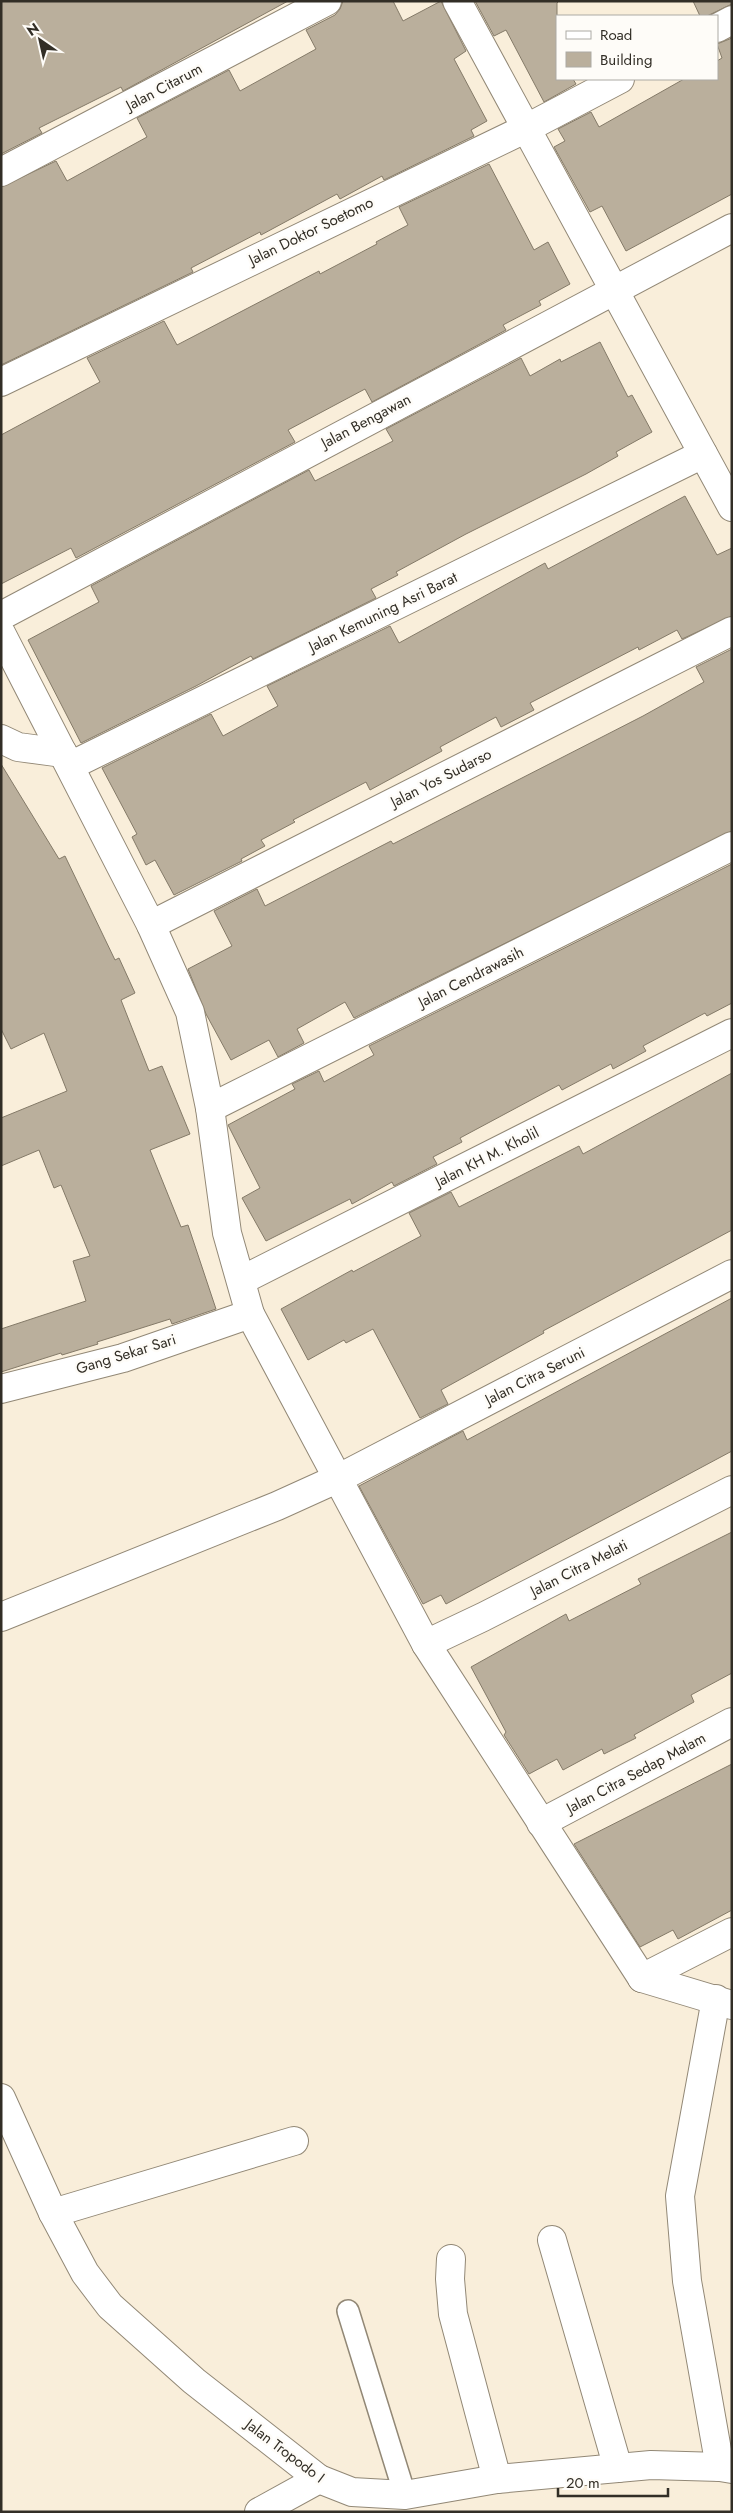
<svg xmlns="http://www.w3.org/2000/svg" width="733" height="2513" font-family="Jost,sans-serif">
<rect width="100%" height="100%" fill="#f9eeda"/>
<g fill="#baaf9c" stroke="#847a68">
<path d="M1,1H288L123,91L121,87L39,128L42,133L1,154Z"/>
<path d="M343,1H393L403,21L441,1L466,51L454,59L487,121L471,130L474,136L384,180L382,176L340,199L337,194L261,235L260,232L191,268L193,272L1,365V187L56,161L67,181L147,137L137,118L229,70L240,91L316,49L306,30L335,15L340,9Z"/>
<path d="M475,1H559L557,3V79H573L576,84L544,102L506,30L494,36Z"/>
<path d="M693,1H732V4L707,16H700Z"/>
<path d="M732,38V194L626,251L602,206L590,212L554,147L565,141L558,129L591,112L599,127L684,79H717V61L722,58L717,44Z"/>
<path d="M489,164L534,250L548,242L570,284L539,301L541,305L503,325L506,330L372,402L365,389L288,430L295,442L76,558L71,548L1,584V435L100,382L87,358L164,321L177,345L319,271L320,274L377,244L376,242L408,225L399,207Z"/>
<path d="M600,342L628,397L632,395L652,432L616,452L618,456L586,474L466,534L396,572L398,575L371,589L376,598L253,659L251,656L196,686L81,743L28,640L99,602L91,586L309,470L315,481L393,441L386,429L521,358L530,376L560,359L561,362Z"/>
<path d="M685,496L717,555L732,548V616L682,639L677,630L639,650L638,647L530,703L534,710L501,727L496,717L440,747L442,751L370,790L366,782L293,820L295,822L261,840L265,846L241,859L242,861L174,895L155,860L146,865L132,837L137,834L102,768L211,714L223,736L278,706L267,686L390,626L399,643L545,563L548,569Z"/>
<path d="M732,649V831L354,1018L345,1002L297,1029L304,1043L278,1057L269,1040L231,1060L206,1014L188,969L232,946L214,911L257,889L265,906L391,841L393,844L643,716L704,682L696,667Z"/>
<path d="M1,764L59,859L65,856L115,960L119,958L135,993L121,1000L149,1071L162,1066L190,1134L150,1150L181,1227L188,1225L216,1309L172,1324L170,1319L97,1342L98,1344L62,1355L61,1353L1,1372V1329L86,1301L73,1261L90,1256L61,1185L54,1188L39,1150L1,1166V1118L67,1091L44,1033L11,1049L1,1029Z"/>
<path d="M732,864V1003L707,1016L705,1013L643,1046L646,1051L613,1069L611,1064L562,1090L559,1085L460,1138L462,1142L433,1157L437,1164L394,1186L392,1182L352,1204L350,1199L266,1241L242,1198L260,1188L228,1125L295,1089L292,1084L319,1071L324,1082L374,1055L369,1046Z"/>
<path d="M732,1073V1230L543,1331L544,1333L441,1390L448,1404L420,1418L373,1329L346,1343L344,1340L308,1360L281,1309L352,1270L353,1272L421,1236L409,1213L451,1192L459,1207L579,1146L583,1154Z"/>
<path d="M732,1298V1451L446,1604L441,1595L423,1604L359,1486L463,1431L467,1440Z"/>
<path d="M732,1532V1673L691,1695L694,1702L634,1735L636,1738L604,1754L602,1749L563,1770L557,1759L529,1774L504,1735L506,1732L471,1667L566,1614L569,1621L641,1584L638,1579Z"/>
<path d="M732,1764V1910L678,1939L673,1930L640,1947L574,1844Z"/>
</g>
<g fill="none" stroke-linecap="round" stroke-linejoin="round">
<defs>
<path id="lane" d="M348,2311L405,2495"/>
<g id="street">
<path d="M457,1L732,507"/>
<path d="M717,28L732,20"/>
<path d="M1,172L327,1"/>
<path d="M1,382L527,128L620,79"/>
<path d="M1,616L732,228"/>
<path d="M1,633L151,925L190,1012L210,1108L227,1233L250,1314L426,1644L642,1978"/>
<path d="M1,739L18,747L63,753"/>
<path d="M70,766L703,454"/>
<path d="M151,925L732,631"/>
<path d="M210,1108L732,846"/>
<path d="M242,1280L732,1033"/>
<path d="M1,1389L123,1358L250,1314"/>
<path d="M1,1617L277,1506L341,1477L732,1274"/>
<path d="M426,1644L483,1617L732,1490"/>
<path d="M541,1823L732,1722"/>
<path d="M642,1978L732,1932"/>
<path d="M642,1978L732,2005"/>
<path d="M716,1999L680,2196L687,2281L720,2467"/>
<path d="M53,2213L294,2141"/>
<path d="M552,2240L618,2468"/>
<path d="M451,2259L450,2279L453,2314L497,2479"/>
<path d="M259,2512L319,2479"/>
</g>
<path id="secondary" d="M1,2098L53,2213L85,2273L110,2306L194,2381L319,2479L352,2492L405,2495L497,2479L651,2465L720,2467L732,2469"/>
</defs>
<use href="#lane" stroke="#928876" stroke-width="24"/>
<use href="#street" stroke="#928876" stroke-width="30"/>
<use href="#secondary" stroke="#928876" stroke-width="30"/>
<use href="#lane" stroke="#fff" stroke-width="21"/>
<use href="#street" stroke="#fff" stroke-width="28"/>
<use href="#secondary" stroke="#fff" stroke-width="28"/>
</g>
<g text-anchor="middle" stroke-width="5" stroke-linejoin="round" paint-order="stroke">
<g font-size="15" fill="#322e26" stroke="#fefcf8">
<text transform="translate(164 87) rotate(-28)" y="5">Jalan Citarum</text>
<text transform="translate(311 231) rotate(-26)" y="5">Jalan Doktor Soetomo</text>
<text transform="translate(366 421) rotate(-28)" y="5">Jalan Bengawan</text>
<text transform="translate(383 612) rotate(-26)" y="5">Jalan Kemuning Asri Barat</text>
<text transform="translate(441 778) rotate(-27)" y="5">Jalan Yos Sudarso</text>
<text transform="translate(471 977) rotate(-27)" y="5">Jalan Cendrawasih</text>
<text transform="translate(487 1157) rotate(-27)" y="5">Jalan KH M. Kholil</text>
<text transform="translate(126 1354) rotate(-17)" y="5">Gang Sekar Sari</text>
<text transform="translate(535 1376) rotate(-27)" y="5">Jalan Citra Seruni</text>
<text transform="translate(579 1568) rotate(-27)" y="5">Jalan Citra Melati</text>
<text transform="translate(636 1773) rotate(-28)" y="5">Jalan Citra Sedap Malam</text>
<text transform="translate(285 2451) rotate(37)" y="5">Jalan Tropodo I</text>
</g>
</g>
<rect width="733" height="2513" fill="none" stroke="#322e26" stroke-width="5"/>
<rect x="556" y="15" width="162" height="65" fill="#fefcf8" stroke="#acaaa4"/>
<rect x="566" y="31" width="25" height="8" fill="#ffffff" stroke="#acaaa4"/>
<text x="600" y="40" font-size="15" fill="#322e26">Road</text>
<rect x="566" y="52" width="25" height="15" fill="#baaf9c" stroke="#acaaa4"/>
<text x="600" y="65" font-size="15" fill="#322e26">Building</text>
<g transform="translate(40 40) rotate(326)" stroke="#fefcf8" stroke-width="4" paint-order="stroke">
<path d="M0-4L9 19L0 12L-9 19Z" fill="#322e26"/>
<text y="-8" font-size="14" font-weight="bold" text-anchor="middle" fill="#322e26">N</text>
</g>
<path d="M558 2488v8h110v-8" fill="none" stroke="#322e26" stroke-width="2.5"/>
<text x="566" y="2488" font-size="15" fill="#322e26" stroke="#fefcf8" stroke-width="4" paint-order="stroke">20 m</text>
</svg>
